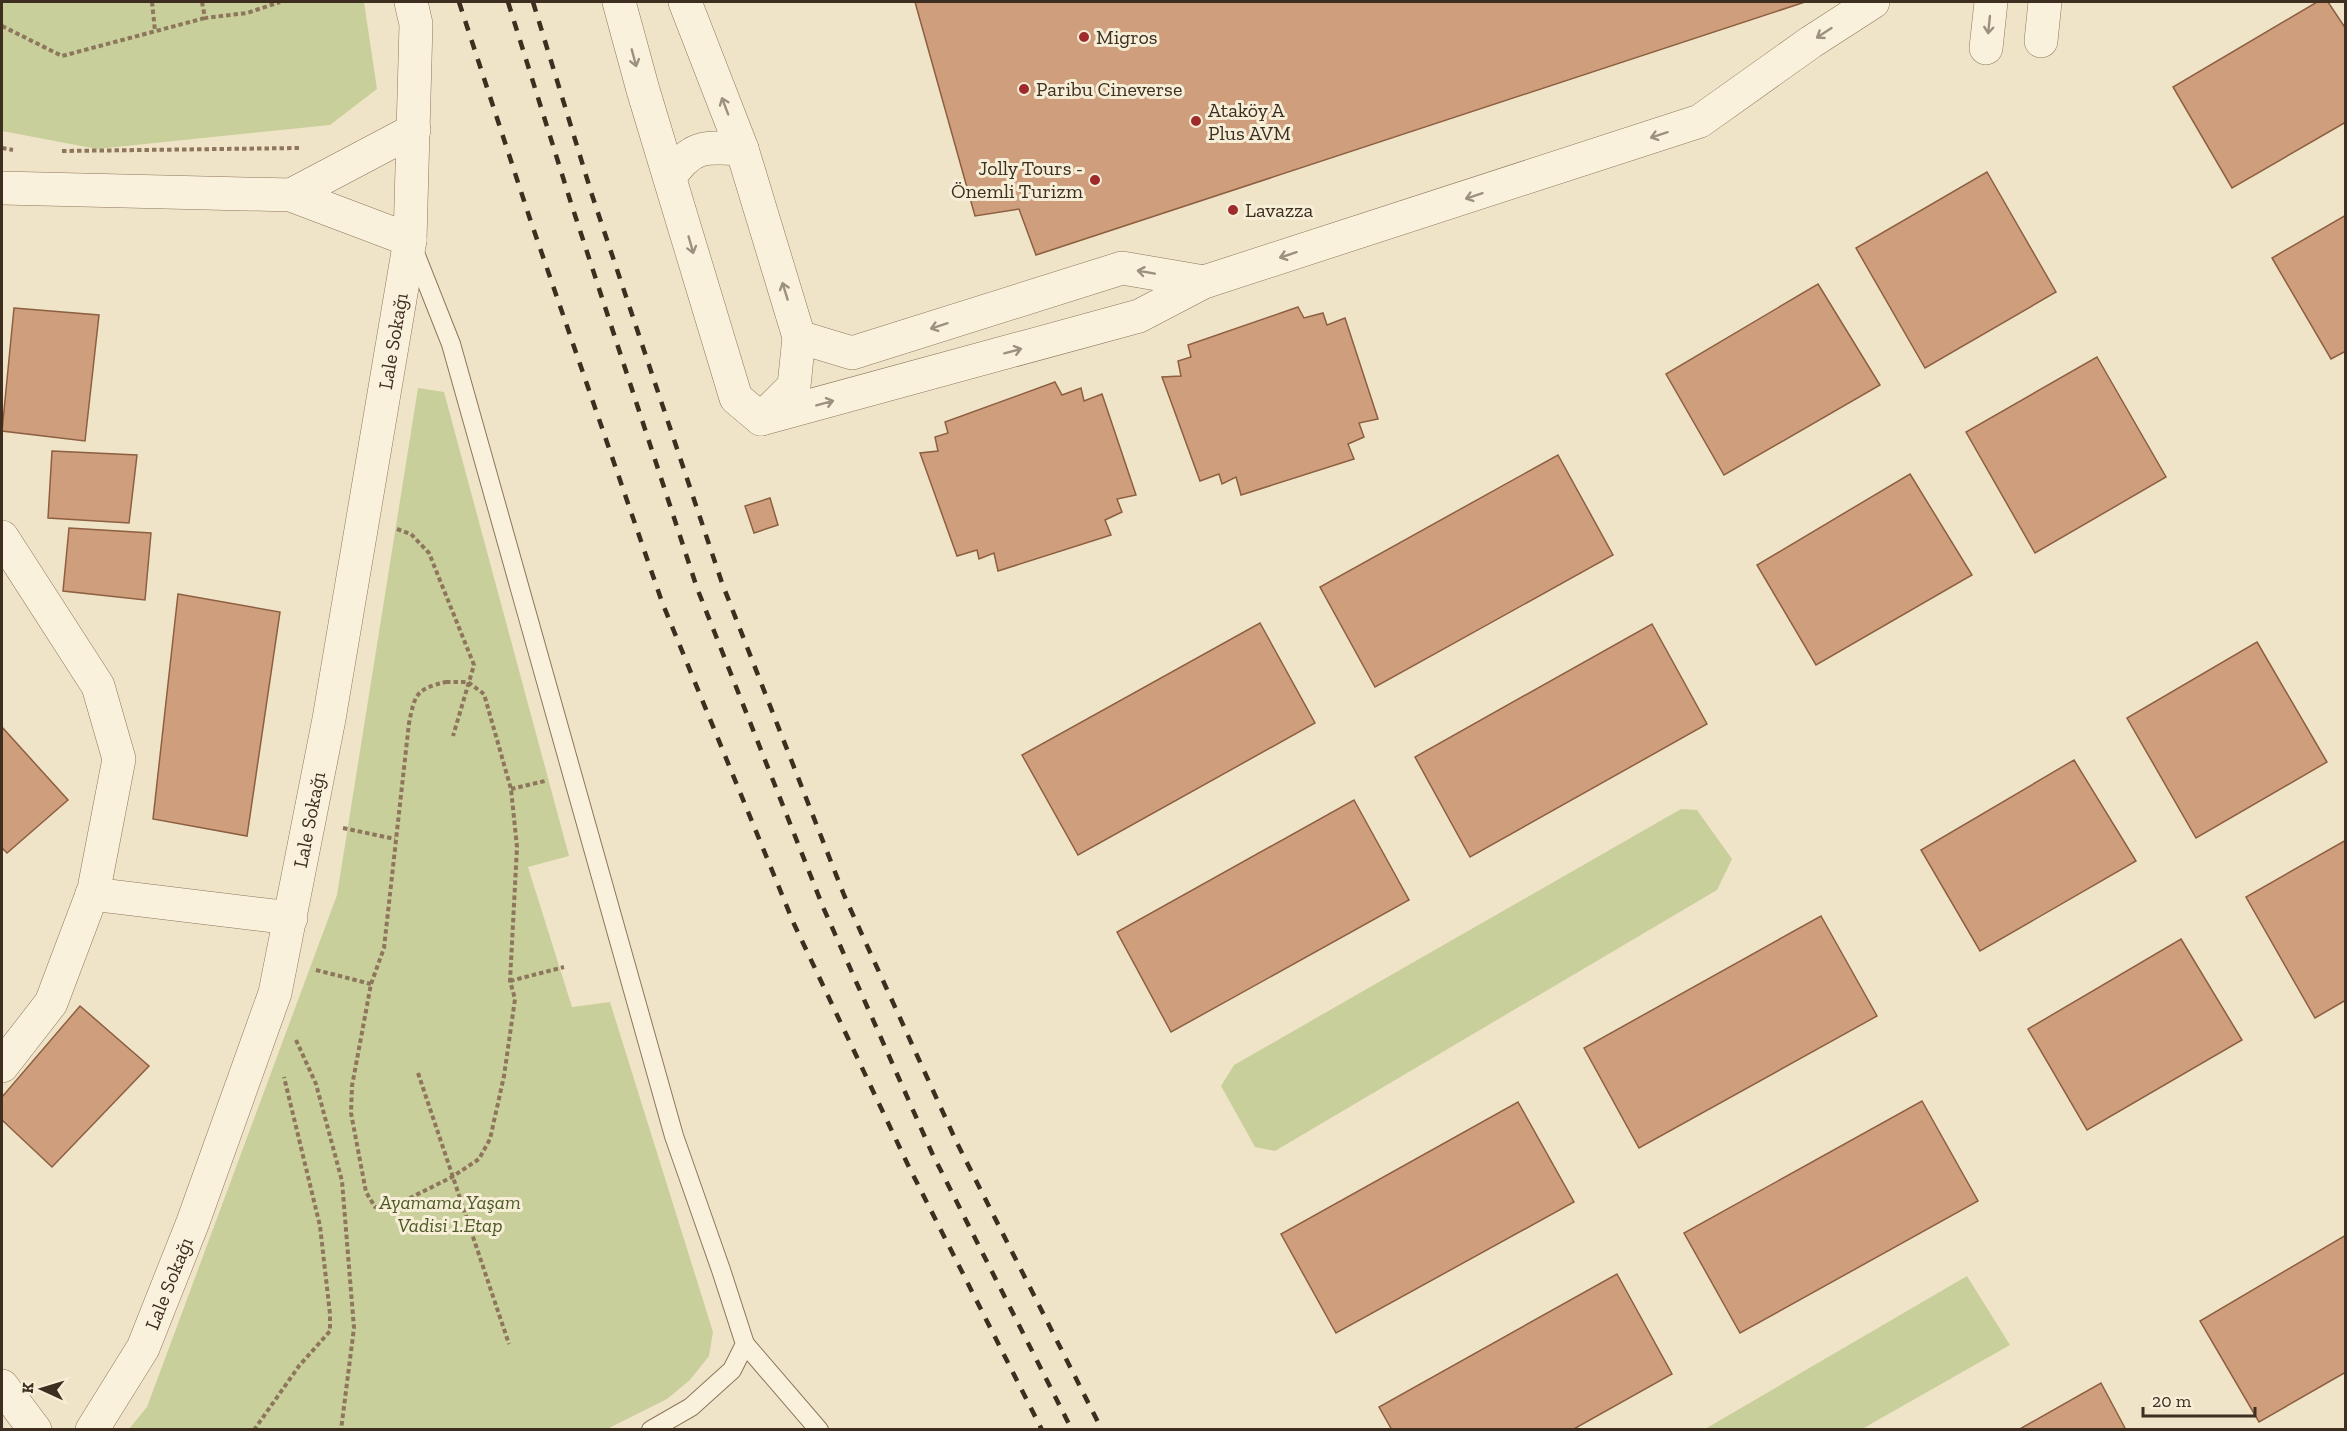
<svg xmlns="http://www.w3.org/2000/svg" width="2347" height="1431" font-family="'Zilla Slab',serif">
<rect width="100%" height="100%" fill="#f0e4c8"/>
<g fill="#c9cf9b">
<path d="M2,2H364L377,89L330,125L97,149L2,131Z"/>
<path d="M418,388L444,392L569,856L528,867L572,1007L610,1002L713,1332L709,1356L690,1380L667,1399L607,1429H129L147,1407L337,895Z"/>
<path d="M1681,809L1697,810L1732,859L1717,890L1275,1151L1255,1147L1221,1086L1234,1065Z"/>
<path d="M1967,1276L2010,1345L1862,1429H1705Z"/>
</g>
<g fill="#cf9f7d" stroke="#8d5f41" stroke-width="1.5">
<path d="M915,2H1805L1036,255L1019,209L975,216Z"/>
<path d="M2317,2H2328L2346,29V122L2232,188L2173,87Z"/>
<path d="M1987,172L2056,292L1925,368L1856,248Z"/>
<path d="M2346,215V351L2331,359L2272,258Z"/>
<path d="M1818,284L1880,385L1724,475L1666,374Z"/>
<path d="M1298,307L1304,318L1323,313L1327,325L1345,318L1378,419L1359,423L1364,437L1348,444L1354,459L1241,495L1236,477L1222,484L1219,474L1200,481L1162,377L1181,376L1178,361L1191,357L1188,345Z"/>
<path d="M14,308L99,315L85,441L2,431Z"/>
<path d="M2097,357L2166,477L2035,553L1966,432Z"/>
<path d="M1055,382L1062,395L1081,388L1084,401L1102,394L1136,495L1117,499L1122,512L1105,520L1111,535L998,571L994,553L979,559L977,550L957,556L920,453L938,451L935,437L948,433L945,422Z"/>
<path d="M52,451L137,455L129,523L48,518Z"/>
<path d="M1558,455L1613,555L1375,687L1320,587Z"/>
<path d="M1910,474L1972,575L1816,665L1757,565Z"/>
<path d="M770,498L778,525L754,533L745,506Z"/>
<path d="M69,528L151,533L145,600L63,591Z"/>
<path d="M178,594L280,612L247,836L153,819Z"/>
<path d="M1260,623L1315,723L1078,855L1022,755Z"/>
<path d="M1652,624L1707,724L1470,857L1415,757Z"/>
<path d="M2257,642L2327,762L2196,838L2127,718Z"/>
<path d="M2,727L68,800L7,853L2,848Z"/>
<path d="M2074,760L2136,861L1980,951L1921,850Z"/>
<path d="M1354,800L1409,900L1171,1032L1117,932Z"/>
<path d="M2346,840V1000L2315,1018L2246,897Z"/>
<path d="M1821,916L1877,1016L1639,1148L1584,1048Z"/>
<path d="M2181,939L2242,1040L2087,1130L2028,1029Z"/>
<path d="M80,1006L149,1066L52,1167L2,1120V1097Z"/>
<path d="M1922,1101L1978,1201L1740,1333L1684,1233Z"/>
<path d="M1518,1102L1574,1202L1336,1333L1281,1234Z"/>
<path d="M2346,1235V1372L2259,1422L2200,1321Z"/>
<path d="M1617,1274L1672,1374L1572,1430H1392L1379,1407Z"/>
<path d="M2101,1383L2126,1430H2018Z"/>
</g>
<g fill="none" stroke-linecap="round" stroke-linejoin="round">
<defs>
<g id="service">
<path d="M413,248L451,344L674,1136L721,1270L745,1344L732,1370L691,1407L651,1430"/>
<path d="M745,1344L819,1430"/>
</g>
<g id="minor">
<path d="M619,2L643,90L736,398L761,419L1139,316L1204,282L1700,121L1811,42L1873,2"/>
<path d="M685,2L742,149L799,337L852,353L1122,268L1204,282"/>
<path d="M2041,41L2045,2"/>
<path d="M1986,48L1991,2"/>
<path d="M670,177C692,144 706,147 742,149"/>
<path d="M2,188L291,195L410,240"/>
<path d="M291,195L414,130"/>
<path d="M761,419L794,386L799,337"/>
<path d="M2,537L98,686L119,759L94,889L51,1003L2,1066"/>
<path d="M92,894L291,918"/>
<path d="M2,1386L35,1430"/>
<path id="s1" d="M92,1430L143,1348L193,1222L275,993L329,719L410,240L416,24L411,2"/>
</g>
</defs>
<use href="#service" stroke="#8d765c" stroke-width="20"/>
<use href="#minor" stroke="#8d765c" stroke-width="34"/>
<g stroke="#8d765c" stroke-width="4" stroke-dasharray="4.5 3" stroke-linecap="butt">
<path d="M152,2L155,31"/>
<path d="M202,2L205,18L247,13L280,2"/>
<path d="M2,26L62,56L205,18"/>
<path d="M2,148L13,150"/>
<path d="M62,151L301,148"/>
<path d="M397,529L411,534L429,553L474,665L453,736"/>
<path d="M446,682H468L484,694L511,789L517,847L510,981L515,999L504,1076L490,1139L479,1159L452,1177L392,1207H375L366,1192L351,1113L352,1086L371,984L384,948L409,723C415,694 416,689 446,682Z"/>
<path d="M511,789L545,781"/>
<path d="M343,828L395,839"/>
<path d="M316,970L371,984"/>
<path d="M510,981L564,967"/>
<path d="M296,1040L316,1084L342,1181L354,1328L341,1430"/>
<path d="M418,1073L509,1344"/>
<path d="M254,1430L299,1366L330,1331V1314L320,1226L284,1077"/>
</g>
<use href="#service" stroke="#faf1dc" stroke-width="18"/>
<use href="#minor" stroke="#faf1dc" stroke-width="33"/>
<g stroke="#3d2e20" stroke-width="4.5" stroke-dasharray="10 10" stroke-linecap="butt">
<path d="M459,2L530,219L662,602L794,924L908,1165L1042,1430"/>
<path d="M508,2L571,203L697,588L823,907L932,1153L1072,1430"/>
<path d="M533,2L592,195L722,583L844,895L956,1141L1102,1430"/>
</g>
</g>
<defs><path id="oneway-shaft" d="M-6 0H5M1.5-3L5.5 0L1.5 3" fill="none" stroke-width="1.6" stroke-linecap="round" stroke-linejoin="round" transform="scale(1.5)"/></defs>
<g stroke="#9c907e">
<use href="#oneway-shaft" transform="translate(1989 25) rotate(96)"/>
<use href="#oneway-shaft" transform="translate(1824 33) rotate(147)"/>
<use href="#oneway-shaft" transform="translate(634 58) rotate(75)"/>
<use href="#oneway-shaft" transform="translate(725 106) rotate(-111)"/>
<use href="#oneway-shaft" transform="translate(1659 135) rotate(162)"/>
<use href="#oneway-shaft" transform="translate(1474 196) rotate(162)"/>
<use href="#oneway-shaft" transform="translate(691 245) rotate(74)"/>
<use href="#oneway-shaft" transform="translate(1288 255) rotate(162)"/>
<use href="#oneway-shaft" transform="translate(1146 272) rotate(-170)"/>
<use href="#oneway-shaft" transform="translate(785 291) rotate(-107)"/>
<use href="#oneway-shaft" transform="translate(939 326) rotate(162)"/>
<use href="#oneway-shaft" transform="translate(1013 351) rotate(-15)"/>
<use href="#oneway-shaft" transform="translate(825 403) rotate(-15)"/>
</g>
<g fill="#9e2a2b" stroke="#f7eed8" stroke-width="2">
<circle cx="1084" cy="37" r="6"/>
<circle cx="1024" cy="89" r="6"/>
<circle cx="1196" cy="121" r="6"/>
<circle cx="1095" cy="180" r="6"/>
<circle cx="1233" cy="210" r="6"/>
</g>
<g text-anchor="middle" stroke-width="6" stroke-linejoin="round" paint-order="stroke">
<g font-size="20" fill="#3d2e20" stroke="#f7eed8" text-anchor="start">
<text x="1096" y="44">Migros</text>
<text x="1036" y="96">Paribu Cineverse</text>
<text x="1208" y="117">Ataköy A<tspan x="1208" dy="23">Plus AVM</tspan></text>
<text x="1083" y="175" text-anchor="end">Jolly Tours -<tspan x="1083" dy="23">Önemli Turizm</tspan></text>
<text x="1245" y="217">Lavazza</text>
</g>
<g font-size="20" fill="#3d2e20" stroke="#f7eed8">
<text dy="7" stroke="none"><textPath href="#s1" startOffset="1138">Lale Sokağı</textPath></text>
<text dy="7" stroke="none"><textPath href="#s1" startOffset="652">Lale Sokağı</textPath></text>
<text dy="7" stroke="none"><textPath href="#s1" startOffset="166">Lale Sokağı</textPath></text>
</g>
<g font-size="20" font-style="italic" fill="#4d5a26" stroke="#f7eed8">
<text x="450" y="1209">Ayamama Yaşam<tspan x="450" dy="23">Vadisi 1.Etap</tspan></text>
</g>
</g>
<rect width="2347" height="1431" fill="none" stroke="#3d2e20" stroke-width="6"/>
<g transform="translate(42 1389) rotate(274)" stroke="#f7eed8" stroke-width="4.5" paint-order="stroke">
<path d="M0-4.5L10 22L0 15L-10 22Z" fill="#3d2e20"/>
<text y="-9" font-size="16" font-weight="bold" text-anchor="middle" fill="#3d2e20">K</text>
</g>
<path d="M2143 1407v9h112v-9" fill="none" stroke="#3d2e20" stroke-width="3"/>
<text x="2152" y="1407" font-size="18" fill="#3d2e20" stroke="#f7eed8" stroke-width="4.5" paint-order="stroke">20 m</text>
</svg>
